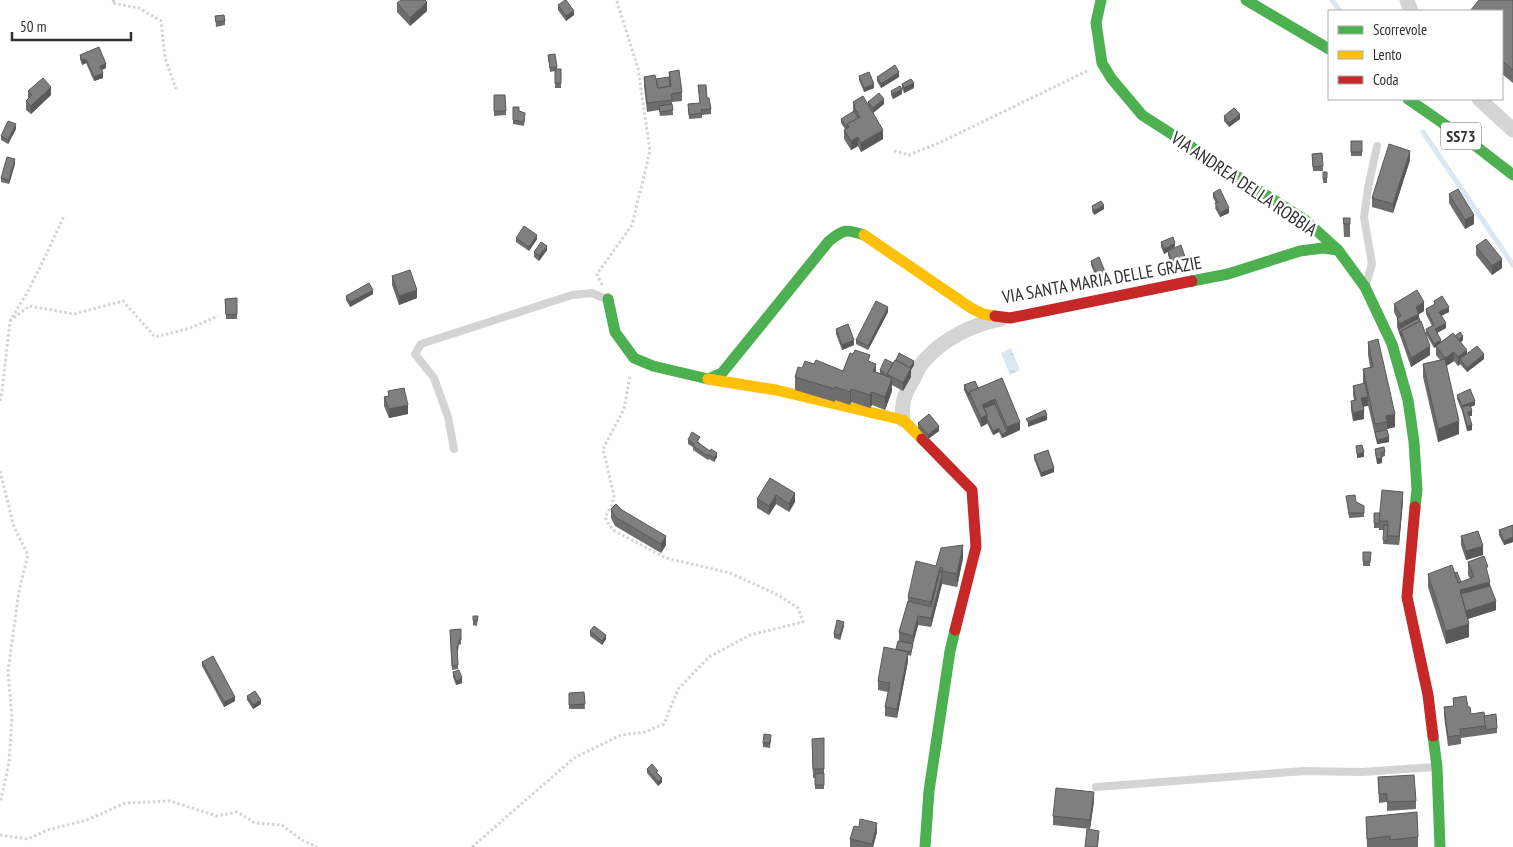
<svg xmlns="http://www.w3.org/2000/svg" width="1513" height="847" font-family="'PT Sans Narrow',sans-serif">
<defs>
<pattern id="water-ripples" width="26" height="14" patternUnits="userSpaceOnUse" patternTransform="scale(1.25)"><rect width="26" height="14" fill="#dbe7f2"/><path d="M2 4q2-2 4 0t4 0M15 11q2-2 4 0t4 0" fill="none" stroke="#bcc6d0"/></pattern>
</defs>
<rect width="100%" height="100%" fill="#fff"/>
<path fill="url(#water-ripples)" d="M1011,348L1020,370L1010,375L1001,353Z"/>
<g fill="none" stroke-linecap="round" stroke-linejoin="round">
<g stroke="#dbe7f2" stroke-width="5">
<path d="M1332,0L1340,11"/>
<path d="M1423,132L1513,265"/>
</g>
<g stroke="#d4d4d4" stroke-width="3" stroke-dasharray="2.5 2.5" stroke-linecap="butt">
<path d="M114,0L112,3L139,8L161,21L165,58L176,89"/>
<path d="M894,151L909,155L939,143L1087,71"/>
<path d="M602,285L597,274L632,225L650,151L638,68L617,2L615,0"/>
<path d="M10,321L29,306L74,314L123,301L155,337L190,328L218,316"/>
<path d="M0,401L2,391L10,321L27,293L47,253L64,216"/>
<path d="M0,471L14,527L28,555L19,591L8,671L12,718L9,763L0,803"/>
<path d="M0,835L28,839L47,830L87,820L125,803L170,801L217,816L237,812L255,823L282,825L302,840L317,847"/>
<path d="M472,847L574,758L621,735L645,732L664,724L678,689L709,657L750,635L803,622L798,608L778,595L730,573L666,558L615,531L609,525L605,517L612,505L614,496L603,449L624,409L630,376"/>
</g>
<g stroke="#d4d4d4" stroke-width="8">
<path d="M1366,284L1372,264L1364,217L1368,188L1377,146"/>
<path d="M454,449L448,417L434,378L415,354L421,344L572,295L592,293L606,299"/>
<path d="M1096,787L1304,771L1362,772L1435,767"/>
</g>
<g stroke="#d4d4d4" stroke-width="15">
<path d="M1407,0L1411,11"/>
<path d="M1479,99L1513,130"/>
<path d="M903,420C901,403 904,395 913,380C916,374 919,366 924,361C943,339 973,324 1001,319"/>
</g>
<g stroke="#4caf50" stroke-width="11">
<path d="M1101,0L1096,23L1102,63L1111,78L1142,115L1305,220L1338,250L1365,287L1392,344L1408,400L1414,442L1417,490L1415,507"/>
<path d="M1246,0L1329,49"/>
<path d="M1408,99L1477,147L1513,175"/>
<path d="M1192,281L1228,274L1300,251L1323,248L1338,250"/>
<path d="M608,299L615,332L634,358L653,366L708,379L722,373L829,241C844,229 846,229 864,235"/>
<path d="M1433,736L1437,767L1440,847"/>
<path d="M925,847L929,791L950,651L955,630"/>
</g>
<g stroke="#ffc107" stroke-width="11">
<path d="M864,235L971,308L983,314L995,316"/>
<path d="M708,379L776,390L903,420L922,439"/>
</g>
<g stroke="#c62828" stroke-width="11">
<path d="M995,316L1010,318L1192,281"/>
<path d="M922,439L972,490L976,547L955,630"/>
<path d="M1415,507L1407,597L1428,695L1433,736"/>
</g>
</g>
<g fill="#6d6d6d">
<path d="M1513,0V83L1502,74V11Z"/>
<path d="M397,3L427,11L410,26L397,12Z"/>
<path d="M558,5L574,15L566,21L558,10Z"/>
<path d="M215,16L225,21V25L216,27Z"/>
<path d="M80,55L106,68L101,70L103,78L94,81L86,63L82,65L80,59Z"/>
<path d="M548,55L557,67V69H561V88H555V71L550,72Z"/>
<path d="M669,72L682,92V101L672,102L673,115L660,116L659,110L647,112L644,86V77L656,79L669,77Z"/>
<path d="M859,76L874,88L864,92L859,80Z"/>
<path d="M877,77H899L881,88L877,81Z"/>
<path d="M902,84L914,88L904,93L902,89Z"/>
<path d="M698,85L707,98L711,109V114L702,115V118L689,119L688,104L700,103Z"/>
<path d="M28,91L51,95L31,114L26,110V101L28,99Z"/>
<path d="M891,91L902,94L893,99L891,95Z"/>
<path d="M494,95H505L506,115L494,116Z"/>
<path d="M853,102L868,105V102L884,104L873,113L883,139L861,152L858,146L851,150L844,139V130L845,129L841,123V119L853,112Z"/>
<path d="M513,107L519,111L525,117L524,126L513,124Z"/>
<path d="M1224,116L1240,119L1229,127L1224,121Z"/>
<path d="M16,129L8,144L1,140V136Z"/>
<rect x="1351" y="141" width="11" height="15"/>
<path d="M1322,153L1323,171H1313L1312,154Z"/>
<path d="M1410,160L1393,213L1372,207V198Z"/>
<path d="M15,164L9,184L1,182V178Z"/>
<rect x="1323" y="172" width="4" height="11"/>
<path d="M1213,193L1229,213L1220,217L1215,208L1216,203L1213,198Z"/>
<path d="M1449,194L1474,224L1465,229L1449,203Z"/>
<path d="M1092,206L1104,209L1094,215L1092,211Z"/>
<path d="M1343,218H1350V237H1344Z"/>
<path d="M516,238L537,239L529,251L516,242Z"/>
<path d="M1161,242L1175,247L1171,249L1185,261L1172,267L1168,255V252L1164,254L1161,247Z"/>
<path d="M1476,246L1502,268L1492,275L1476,255Z"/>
<path d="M547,250L539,261L534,257V252Z"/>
<path d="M1091,261L1106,278L1098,282L1091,265Z"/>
<path d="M392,276L417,298L399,305L392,285Z"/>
<path d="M373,294L350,307L346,300V296Z"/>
<path d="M237,298V319H226L225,299Z"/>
<path d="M1434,301L1449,312L1441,316L1446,328L1437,333L1441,342L1455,336L1463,340L1461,342L1467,354L1484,359L1467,372L1460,364L1458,366L1454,361L1446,366L1459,434L1438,442L1423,377V364L1440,360L1436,355V347L1434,348L1426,334V329L1432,326L1426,314V309L1434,305Z"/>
<path d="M1394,304L1424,311L1419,314V318L1430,355L1411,367L1397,327V318L1394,312Z"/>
<path d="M888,312L868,350L856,344V340Z"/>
<path d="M836,329L854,345L842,350L836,334Z"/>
<path d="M1368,342L1395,427L1387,429L1389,442L1377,444L1368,405L1363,407L1364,419L1353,421L1351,410V401L1354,400L1353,395V386L1363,384V369L1370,367L1368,355Z"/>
<path d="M870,361L876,372L880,373V370L893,363L914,365L911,370V377L903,391L892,385V391L885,410L872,405L870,408L851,402L850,405L835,400V402L795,390V377L814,364L843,371Z"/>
<path d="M1002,378L1020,430L1002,438L999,432L993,435L987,423L981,427L964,390V385L978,388Z"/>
<path d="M388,391L408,414L389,418L384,406V397L388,396Z"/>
<path d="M1457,395L1475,405L1471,407L1472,416H1469L1472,430L1467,431L1462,411L1457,399Z"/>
<path d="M918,423L939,431L928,439L918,428Z"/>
<path d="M688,440L700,442L699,443L717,457L714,462L709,459L708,460L693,450V447L688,444Z"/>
<path d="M1375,449L1385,452V456L1382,457V463L1377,464L1375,453Z"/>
<path d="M1034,455L1054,472L1041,477L1034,459Z"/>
<path d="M770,478L795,502L789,512L776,504L769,515L757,508V499Z"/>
<path d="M1346,496L1364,506V517L1349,518Z"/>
<path d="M1403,501L1399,545L1383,544L1384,530H1379V528H1374V523L1380,513Z"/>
<path d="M611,509L622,510L666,545L661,553L615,526L611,518Z"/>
<path d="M1513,525V542L1504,545L1499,535V530Z"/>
<path d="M1461,536L1483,555L1466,560L1461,545Z"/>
<path d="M1363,552H1371L1370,566H1363Z"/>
<path d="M963,558L957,587L942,584L931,627L918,625L913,644L911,656L908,655V661L897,718L885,716V707L888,692L878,690V681L896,649L899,641V632L908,601V597L936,566Z"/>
<path d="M1468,562L1488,575L1496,610L1468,619L1469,637L1446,644L1428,587V574L1455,573L1461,582L1470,579L1468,575Z"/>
<path d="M473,616H478L477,626L473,625Z"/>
<path d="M844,626L840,640L834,638V634Z"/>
<path d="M461,629V645L459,644L458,651H457L458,669L452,670L450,634Z"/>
<path d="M590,631L606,639L602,645L590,636Z"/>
<path d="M202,662L235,701L224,707L202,666Z"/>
<path d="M453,672L462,683L456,685L453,677Z"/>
<path d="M584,692L585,709H569V693Z"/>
<path d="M247,696L261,704L253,709L247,700Z"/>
<path d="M1453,698L1468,707L1471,714L1484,716L1497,728V733L1461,738V744L1448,746L1444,716V707L1453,706Z"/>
<path d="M771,739L770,748L763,747V743Z"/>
<path d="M812,739L824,769V789H815V778H813Z"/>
<path d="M647,769L658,773L662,782L658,786L647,773Z"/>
<path d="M1378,777L1416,801V809L1387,811V802L1379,803Z"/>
<path d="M1094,801L1090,829L1053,825V816Z"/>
<path d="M1366,817L1418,837V847H1367Z"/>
<path d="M877,832L873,847H850V839Z"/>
</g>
<g fill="#595959">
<path d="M427,2V11L410,26V18Z"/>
<path d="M574,11V15L566,21V16Z"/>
<path d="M86,59V63L82,65V60Z"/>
<path d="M106,64V68L100,71V66Z"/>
<path d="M899,72V77L881,88V84Z"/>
<path d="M103,73V78L94,81V77Z"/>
<path d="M914,83V88L904,93V88Z"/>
<path d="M874,84V88L864,92V88Z"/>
<path d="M51,87V95L31,114V106Z"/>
<path d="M902,89V94L893,99V94Z"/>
<path d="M884,99V104L873,113V108Z"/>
<path d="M1240,114V119L1229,127V123Z"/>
<path d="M16,124V129L8,144V140Z"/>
<path d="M883,130V139L861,152V143Z"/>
<path d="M858,137V146L851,150V141Z"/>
<path d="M1410,151V160L1393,213V204Z"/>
<path d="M15,159V164L9,184V180Z"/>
<path d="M1104,205V209L1094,215V211Z"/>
<path d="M1229,208V213L1220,217V213Z"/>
<path d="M1474,215V224L1465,229V220Z"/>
<path d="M537,235V239L529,251V247Z"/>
<path d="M1175,243V247L1171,249V250L1164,254V249Z"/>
<path d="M547,246V250L539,261V256Z"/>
<path d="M1185,257V261L1172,267V262Z"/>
<path d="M1502,259V268L1492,275V266Z"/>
<path d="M1106,274V278L1098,282V277Z"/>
<path d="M373,290V294L350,307V302Z"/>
<path d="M417,290V298L399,305V296Z"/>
<path d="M1424,302V311L1419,314V323L1399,329V324L1416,307Z"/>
<path d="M888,307V312L868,350V346Z"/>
<path d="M1449,307V312L1439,317V312Z"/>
<path d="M1446,323V328L1435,334V329Z"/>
<path d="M1463,336V340L1456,346V341Z"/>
<path d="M854,340V345L842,350V345Z"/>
<path d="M1441,340V344L1434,348V344Z"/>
<path d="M1430,346V355L1411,367V358Z"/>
<path d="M1467,350V359H1460V364L1458,366V357Z"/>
<path d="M1454,352V361L1445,367V358Z"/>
<path d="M1484,354V359L1467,372V368Z"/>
<path d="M914,361V365L911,370V377L903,391V383L908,371Z"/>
<path d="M876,364V377L873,371Z"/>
<path d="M892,378V391L885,410V397Z"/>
<path d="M851,389V402L850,405V392Z"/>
<path d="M872,392V405L870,408V395Z"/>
<path d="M1368,397V406L1361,407V398Z"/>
<path d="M995,399V408L982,409V405Z"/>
<path d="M1475,401V405L1463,410L1462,407V411V406Z"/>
<path d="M408,405V414L389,418V409Z"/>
<path d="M1364,410V419L1353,421V413Z"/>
<path d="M1472,411V416H1468V412Z"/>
<path d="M1395,414V427L1387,429V422L1386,416Z"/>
<path d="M987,415V424L981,427V418Z"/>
<path d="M1047,415V420L1028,427V422Z"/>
<path d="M1459,421V434L1438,442V429Z"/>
<path d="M1020,422V430L1007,436V427Z"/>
<path d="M1472,425V430L1467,431V426Z"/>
<path d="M939,426V431L928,439V435Z"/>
<path d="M999,428V432L993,435V431Z"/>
<path d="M1007,432V436L1002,438V434Z"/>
<path d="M1389,437V442L1377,444V440Z"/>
<path d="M1364,452V457L1357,458V454Z"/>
<path d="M717,453V457L714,462V458Z"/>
<path d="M1382,458V463L1377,464V459Z"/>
<path d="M1054,468V472L1041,477V473Z"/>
<path d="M1403,492V501L1399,545V536Z"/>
<path d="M795,493V502L789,512V504Z"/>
<path d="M776,495V504L769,515V506Z"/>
<path d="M666,536V545L661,553V544Z"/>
<path d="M1513,537V542L1504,545V541Z"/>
<path d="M963,545V558L957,587V574Z"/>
<path d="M1483,546V555L1466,560V551Z"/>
<path d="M940,567V580L931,615V602Z"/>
<path d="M942,575V584L931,627V618Z"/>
<path d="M1490,582V595L1462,603L1460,590Z"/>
<path d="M1496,601V610L1464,620V611Z"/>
<path d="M918,616V625L913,644V636Z"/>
<path d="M844,622V626L840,640V635Z"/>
<path d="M1469,624V637L1446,644V631Z"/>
<path d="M606,635V639L602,645V641Z"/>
<path d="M908,652V661L897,718V709Z"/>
<path d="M462,678V683L456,685V681Z"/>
<path d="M235,697V701L224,707V702Z"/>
<path d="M261,700V704L253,709V705Z"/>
<path d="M662,778V782L658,786V782Z"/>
<path d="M1094,792V801L1090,829V820Z"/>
<path d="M877,823V832L873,847H872Z"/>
<path d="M1099,831L1098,847H1097Z"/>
</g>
<g fill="#7f7f7f" stroke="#595959">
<path d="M401,0H425L427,2L410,18L397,3Z"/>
<path d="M565,0H566L574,11L566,16L558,5Z"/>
<path d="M1479,0H1513V70L1502,61V11H1470Z"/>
<path d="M224,15L225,21L216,22L215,16Z"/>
<path d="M99,47L106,64L100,66L103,73L94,77L86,59L82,60L80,55Z"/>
<path d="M555,54L557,67L550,68L548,55Z"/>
<path d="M895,65L899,72L881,84L877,77Z"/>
<rect x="555" y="69" width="6" height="14"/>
<path d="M679,70L682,92L671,94L672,100L647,103L644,77L655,75L658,88L671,86L669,72Z"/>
<path d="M869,72L874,84L864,88L859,76Z"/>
<path d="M669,77L670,86L658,88L656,79Z"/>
<path d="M43,78L51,87L31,106L26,101L32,95L28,91Z"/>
<path d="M911,79L914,83L904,88L902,84Z"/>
<path d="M698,85H706L707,98H709L711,109L701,110L702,113L689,115L688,104L700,103Z"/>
<path d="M900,86L902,89L893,94L891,91Z"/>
<path d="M879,93L884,99L873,108L868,102Z"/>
<path d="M494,95H505L506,111H494Z"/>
<path d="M863,96L883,130L861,143L858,137L851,141L844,130L849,127L847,124L860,117L854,107L855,106L853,102Z"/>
<path d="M672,104L673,110L660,112L659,106Z"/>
<path d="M513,107H519V111L525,113L524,122L513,120Z"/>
<path d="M1234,108L1240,114L1229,123L1224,116Z"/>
<path d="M854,111L858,118L847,124V128L841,119Z"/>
<path d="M8,121L16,124L8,140L1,136Z"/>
<rect x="1351" y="141" width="11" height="11"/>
<path d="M1389,144L1410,151L1393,204L1372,198Z"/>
<path d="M1322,153L1323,166L1313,167L1312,154Z"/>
<path d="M7,157L15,159L9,180L1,178Z"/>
<path d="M1323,172H1327V178L1323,179Z"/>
<path d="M1220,189L1229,208L1220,213L1215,203L1218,202L1213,193Z"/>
<path d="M1458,189L1474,215L1465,220L1449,194Z"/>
<path d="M1101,201L1104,205L1094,211L1092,206Z"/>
<path d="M1343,218H1350V224H1344Z"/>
<path d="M524,226L537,235L529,247L516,238Z"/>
<path d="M1173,237L1175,243L1171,245V246L1164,249L1161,242Z"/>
<path d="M1486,239L1502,259L1492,266L1476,246Z"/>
<path d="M541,242L547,246L539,256L534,252Z"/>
<path d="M1181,245L1185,257L1172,262L1168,251Z"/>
<path d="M1099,257L1106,274L1098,277L1091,261Z"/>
<path d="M410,270L417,290L399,296L392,276Z"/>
<path d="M369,283L373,290L350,302L346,296Z"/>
<path d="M1417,290L1424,302L1416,307L1419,314L1399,324L1397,318L1401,316L1394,304Z"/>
<path d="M1442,296L1449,307L1439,312L1446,323L1435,329L1441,340L1434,344L1426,329L1434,325L1426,309L1435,304L1434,301Z"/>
<path d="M237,298V314L226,315L225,299Z"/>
<path d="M876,301L888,307L868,346L856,340Z"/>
<path d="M1419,318L1420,321L1401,331V336L1399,329Z"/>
<path d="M1421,321L1430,346L1411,358L1401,331Z"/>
<path d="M848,324L854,340L842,345L836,329Z"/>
<path d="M1460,332L1463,336L1458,340L1455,336Z"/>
<path d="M1453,333L1467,350L1458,357L1454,352L1445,358L1436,346Z"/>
<path d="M1378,339L1395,414L1386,416L1387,422L1375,424L1363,369L1373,367L1368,342Z"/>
<path d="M1477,346L1484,354L1467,368L1460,359Z"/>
<path d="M855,350L870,355L868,361L876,364L873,371L892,378L885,397L872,392L870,395L851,389L850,392L835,387V389L795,377L798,367L802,368L805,361L814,364L816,360L843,371L850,353L853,354Z"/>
<path d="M899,353L914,361L910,368L896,360Z"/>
<path d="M885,359L893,363L887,374V376L883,374L884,372L880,370Z"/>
<path d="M1445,359L1459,421L1438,429L1423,364Z"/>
<path d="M895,360L911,368L903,383L887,374Z"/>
<path d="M1002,378L1020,422L1007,427L995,399L982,405L987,415L981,418L969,392Z"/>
<path d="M975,381L978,388L969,392V396L964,385Z"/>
<path d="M1365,383L1368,397L1361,398L1364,410L1353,413L1351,401L1356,400L1353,386Z"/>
<path d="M404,388L408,405L389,409L384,397L389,396L388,391Z"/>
<path d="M1470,389L1475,401L1462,406L1457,395Z"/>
<path d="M995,404L1007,432L1002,434L999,428L993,431L987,419V415L984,408Z"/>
<path d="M1470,405L1472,411L1468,412L1472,425L1467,426L1462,407Z"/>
<path d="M1045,410L1047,415L1028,422L1026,419Z"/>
<path d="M929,414L939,426L928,435L918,423Z"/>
<path d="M1387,430L1389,437L1377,440L1375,432Z"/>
<path d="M692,432L700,437L697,442L710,451L711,449L717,453L714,458L709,454L708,456L693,446L694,444L688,440Z"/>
<path d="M1362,445L1364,452L1357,454L1356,446Z"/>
<path d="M1384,447L1385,452H1381L1382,458L1377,459L1375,449Z"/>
<path d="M1048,450L1054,468L1041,473L1034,455Z"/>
<path d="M770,478L795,493L789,504L776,495L769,506L757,499Z"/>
<path d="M1382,490L1403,492L1399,536H1387L1388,521H1379Z"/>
<path d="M1355,495L1356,502L1364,506V513H1349L1346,496Z"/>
<path d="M616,504L622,510L666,536L661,544L615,517L611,509Z"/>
<path d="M1374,513H1380L1379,524L1374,523Z"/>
<path d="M1384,525H1388L1387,541L1383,540Z"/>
<path d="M1513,525V537L1504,541L1499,530Z"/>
<path d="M1478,531L1483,546L1466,551L1461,536Z"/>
<path d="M963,545L957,574L942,571L943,568L940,567L931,602L908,597L916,561L936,566L941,548Z"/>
<path d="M1363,552H1371L1370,562L1363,561Z"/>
<path d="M1484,556L1488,567H1486L1490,582L1460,590L1469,624L1446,631L1428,574L1452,565L1458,583L1474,577L1468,562Z"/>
<path d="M940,571L942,572V575L931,618L918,616L913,636L899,632L908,601L931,607Z"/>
<path d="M1457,572L1461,582L1458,583L1455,573Z"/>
<path d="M1490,586L1496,601L1466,611L1461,594Z"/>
<path d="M473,616H478L477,621L473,620Z"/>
<path d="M837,620L844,622L840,635L834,634Z"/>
<path d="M594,626L606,635L602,641L590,631Z"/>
<path d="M461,629V640H459L458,646H457L458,665L452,666L450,630Z"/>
<path d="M898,641L913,644L911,652L896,649Z"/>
<path d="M884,647L908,652L897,709L885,707L890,683L878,681Z"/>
<path d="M213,656L235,697L224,702L202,662Z"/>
<path d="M459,670L462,678L456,681L453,672Z"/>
<path d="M255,691L261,700L253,705L247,696Z"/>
<path d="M584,692L585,704L569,705V693Z"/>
<path d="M1466,696L1468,707H1470L1471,714L1484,712L1486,726L1460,729L1461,735L1448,737L1444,707L1454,706L1453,698Z"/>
<path d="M1496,714L1497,728L1486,730L1484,716Z"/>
<path d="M764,734L771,735L770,743H763Z"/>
<path d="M824,738V769H813L812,739Z"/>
<path d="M652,764L658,771L656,772L662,778L658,782L647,769Z"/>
<path d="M824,773V785H815V774Z"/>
<path d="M1414,775L1416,801L1387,802V794H1379L1378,777Z"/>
<path d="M1056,788L1094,792L1090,820L1053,816Z"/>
<path d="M1417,812L1418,837L1390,840V836L1367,839L1366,817Z"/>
<path d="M860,819L877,823L872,844L850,839L854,826L859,827Z"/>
<path d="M1087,829L1099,831L1097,847H1085Z"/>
</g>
<g text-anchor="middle" stroke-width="5" stroke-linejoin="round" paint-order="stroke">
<rect fill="#fff" stroke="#6e6e6e" stroke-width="1" x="1441" y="122.5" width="40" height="27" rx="4"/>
<g font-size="16" font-weight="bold" fill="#303030">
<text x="1461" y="142">SS73</text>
</g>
<g font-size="18" fill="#303030" stroke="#fff">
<text transform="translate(1244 184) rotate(34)" y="6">VIA ANDREA DELLA ROBBIA</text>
<text transform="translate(1102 280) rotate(-10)" y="6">VIA SANTA MARIA DELLE GRAZIE</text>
</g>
</g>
<rect x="1328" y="10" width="175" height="90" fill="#ffffff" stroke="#acacac"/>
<rect x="1338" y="26" width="25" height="8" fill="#4caf50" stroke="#acacac"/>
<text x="1373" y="35" font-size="15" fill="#303030">Scorrevole</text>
<rect x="1338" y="51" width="25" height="8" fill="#ffc107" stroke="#acacac"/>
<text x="1373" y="60" font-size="15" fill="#303030">Lento</text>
<rect x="1338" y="76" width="25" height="8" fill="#c62828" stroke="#acacac"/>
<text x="1373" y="85" font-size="15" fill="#303030">Coda</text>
<path d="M12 32v8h119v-8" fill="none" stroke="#303030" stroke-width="2.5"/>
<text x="20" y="32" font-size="15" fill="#303030" stroke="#ffffff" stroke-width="4" paint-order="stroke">50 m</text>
</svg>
